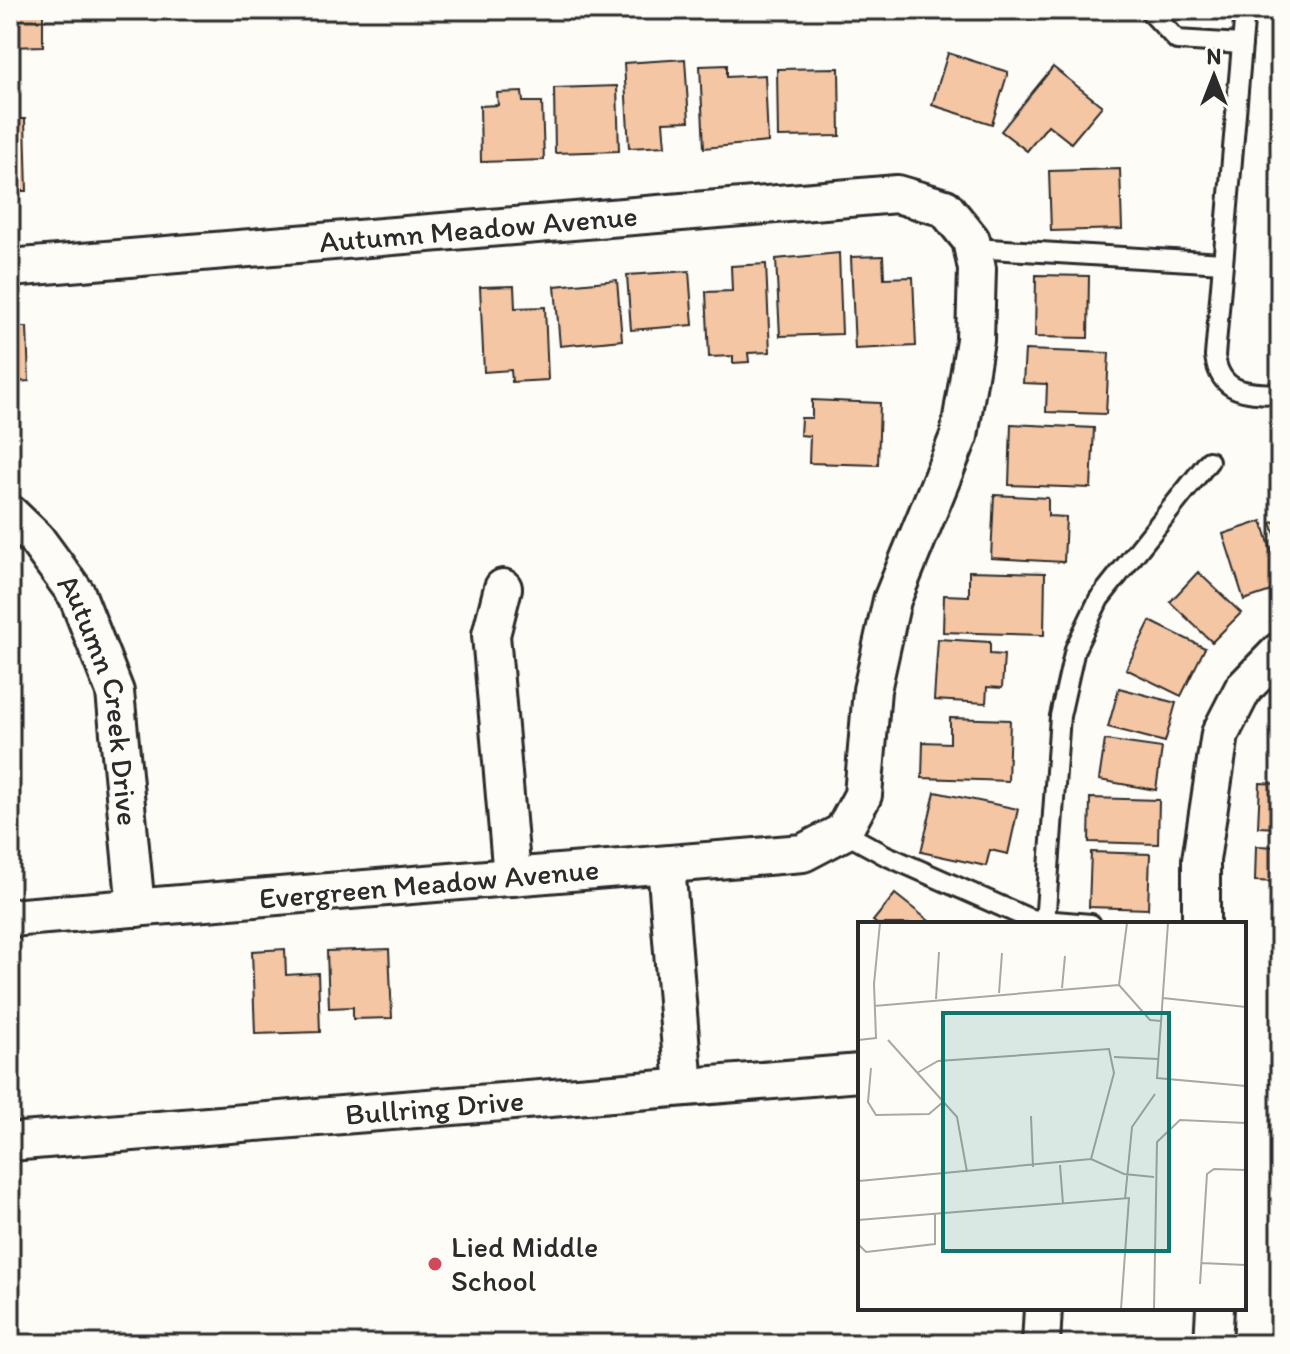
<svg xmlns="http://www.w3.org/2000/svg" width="1290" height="1354" font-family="Itim,sans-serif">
<rect width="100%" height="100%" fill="#fdfcf7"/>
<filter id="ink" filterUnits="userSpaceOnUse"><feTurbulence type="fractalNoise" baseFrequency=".0125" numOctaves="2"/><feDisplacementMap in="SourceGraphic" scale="16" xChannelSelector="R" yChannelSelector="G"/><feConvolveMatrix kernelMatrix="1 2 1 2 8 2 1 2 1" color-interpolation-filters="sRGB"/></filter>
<g filter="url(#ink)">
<g fill="#f4c6a3" stroke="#2b2b2b" stroke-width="2">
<path d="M10,10H43V46L10,47Z"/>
<path d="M948,53L1008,72L992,124L932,105Z"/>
<path d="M685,59L689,121L663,122L665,146L629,148L624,63Z"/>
<path d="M727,65V77L765,75L768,142L704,148L700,66Z"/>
<path d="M1053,67L1102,106L1071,143L1048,125L1027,151L1001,131Z"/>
<path d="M839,68L840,136L778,137L777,69Z"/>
<path d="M617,86L619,151L555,153L554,88Z"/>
<path d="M522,92L523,102H542L544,160L481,162L480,106L498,105L497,93Z"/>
<path d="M10,119H25L27,191H10Z"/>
<path d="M1120,169L1122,229L1051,231L1049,171Z"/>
<path d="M839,253L842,334L780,336L776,259Z"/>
<path d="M883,256L884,278L913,277L916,346L855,349L851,257Z"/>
<path d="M766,264L770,352L748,353L749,362L733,363V356L709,357L706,292L732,291L731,266Z"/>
<path d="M689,271L693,325L631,330L627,275Z"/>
<path d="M1036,275L1089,276L1088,338L1035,337Z"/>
<path d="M617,280L622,340L560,346L555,286Z"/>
<path d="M514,286L515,308L545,307L548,380L512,382L511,370L484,372L480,287Z"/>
<path d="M10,327H27L29,381L14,382V394H10Z"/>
<path d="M1025,350L1109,353L1106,414L1046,412L1047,384L1023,383Z"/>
<path d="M812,400L880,403L878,465L809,463L810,436L800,435L801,418H812Z"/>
<path d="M1011,424L1094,428L1091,488L1009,485Z"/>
<path d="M994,495L1048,498V516L1066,517L1064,562L991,558Z"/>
<path d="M1280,520V548L1271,523Z"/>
<path d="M1262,521L1280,579V588L1244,600L1223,534Z"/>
<path d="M969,571L1045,573L1044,635L943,632L944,595L969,596Z"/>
<path d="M1198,572L1241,613L1212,642L1170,602Z"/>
<path d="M1150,621L1205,648L1181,696L1126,669Z"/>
<path d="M938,639L990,642V654L1004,655L1002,688L987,687L986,703L934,700Z"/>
<path d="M1119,688L1176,703L1165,742L1108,727Z"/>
<path d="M950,718L1010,720L1008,781L922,778L923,742L950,743Z"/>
<path d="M1105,740L1162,748L1156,790L1099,780Z"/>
<path d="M1260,783L1280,784V828L1258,827Z"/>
<path d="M935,792L1018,809L1008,854L990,850L986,866L921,852Z"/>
<path d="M1090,798L1159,800L1158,844L1089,842Z"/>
<path d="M1256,846L1280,847V882L1255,881Z"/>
<path d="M1091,852L1150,854L1148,909L1089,907Z"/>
<path d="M895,894L933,924H877L873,921Z"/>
<path d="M285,949L286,975L318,973L320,1032L255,1034L252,951Z"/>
<path d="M389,949L392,1018L353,1019V1007L329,1008L327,951Z"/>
</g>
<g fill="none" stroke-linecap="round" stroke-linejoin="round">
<defs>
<g id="lane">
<path d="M1149,10L1177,40L1242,44"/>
<path d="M1245,10L1215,356C1220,395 1249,393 1280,394"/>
<path d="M973,248L1223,263"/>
<path d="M843,832L885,855L1030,919L1091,924"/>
<path d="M1045,924L1060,716L1075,649L1099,599L1209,461"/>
</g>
<g id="street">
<path id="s1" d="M10,268L897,194L945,208L971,240L977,269L975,340L959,436L892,600L872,690L863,795L843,832L803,853L10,918"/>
<path id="s2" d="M10,514L36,539L77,595L115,692L136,908"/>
<path d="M503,588L491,635L512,877"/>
<path d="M666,865L684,1087"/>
<path d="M1201,924V860L1220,734L1243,689L1280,651"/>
<path id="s3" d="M10,1142L860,1073"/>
<path d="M1041,1344L1043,1308"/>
<path d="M1213,1344L1215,1308"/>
</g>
</defs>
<use href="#lane" stroke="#2b2b2b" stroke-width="24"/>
<use href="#street" stroke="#2b2b2b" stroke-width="42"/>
<use href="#lane" stroke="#fdfcf7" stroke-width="18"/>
<use href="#street" stroke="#fdfcf7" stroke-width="36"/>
</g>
</g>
<circle fill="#d1495b" stroke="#fdfcf7" stroke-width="3" cx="435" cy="1264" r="8"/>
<g text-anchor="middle" stroke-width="6" stroke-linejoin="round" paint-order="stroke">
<g font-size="30" fill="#2b2b2b" stroke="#fdfcf7">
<text dy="10" stroke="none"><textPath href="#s1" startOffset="470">Autumn Meadow Avenue</textPath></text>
<text dy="10" stroke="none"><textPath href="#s2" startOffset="214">Autumn Creek Drive</textPath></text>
<text transform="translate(429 884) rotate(-5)" y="10">Evergreen Meadow Avenue</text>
<text dy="10" stroke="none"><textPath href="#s3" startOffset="426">Bullring Drive</textPath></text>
</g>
<g font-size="30" fill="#2b2b2b" stroke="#fdfcf7" text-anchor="start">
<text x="451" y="1257">Lied Middle<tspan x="451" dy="34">School</tspan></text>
</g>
</g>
<g transform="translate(858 922)">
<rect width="388" height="388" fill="#fdfcf7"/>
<path fill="none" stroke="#a9a8a5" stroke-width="2" d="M310,1L299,156L388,164M261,63L269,1M261,63L292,98L303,99M204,66L207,34M141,71L144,31M305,76L388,85M78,77L81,30M16,84L261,63M0,118L18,116L16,62L22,1M30,118L99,195L109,250M256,135L300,137M13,146L10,180L18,193L71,192L85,180M59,151L80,139L251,127L256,151L233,237M173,194L175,245M233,237L266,252L296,255M202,243L205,282M1,259L233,237M267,277L274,205L297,172M0,298L271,276L263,387M0,322L8,330L77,322V292M343,341L388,343M342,362L349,252L356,247L388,248M296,387L299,220L322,198L388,201"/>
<path fill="#0f766e" fill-opacity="0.15" stroke="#0f766e" stroke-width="4" d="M85,91H311V329H85Z"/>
<rect width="388" height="388" fill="none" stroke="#2b2b2b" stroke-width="4"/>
</g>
<rect width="1290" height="1354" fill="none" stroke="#fdfcf7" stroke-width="40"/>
<rect x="20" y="20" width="1250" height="1314" fill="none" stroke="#2b2b2b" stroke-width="3" filter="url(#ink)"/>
<g transform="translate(1214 76)" stroke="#fdfcf7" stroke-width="6" paint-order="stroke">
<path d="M0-6L14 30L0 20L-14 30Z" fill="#2b2b2b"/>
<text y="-12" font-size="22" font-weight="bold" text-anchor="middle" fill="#2b2b2b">N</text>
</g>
</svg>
